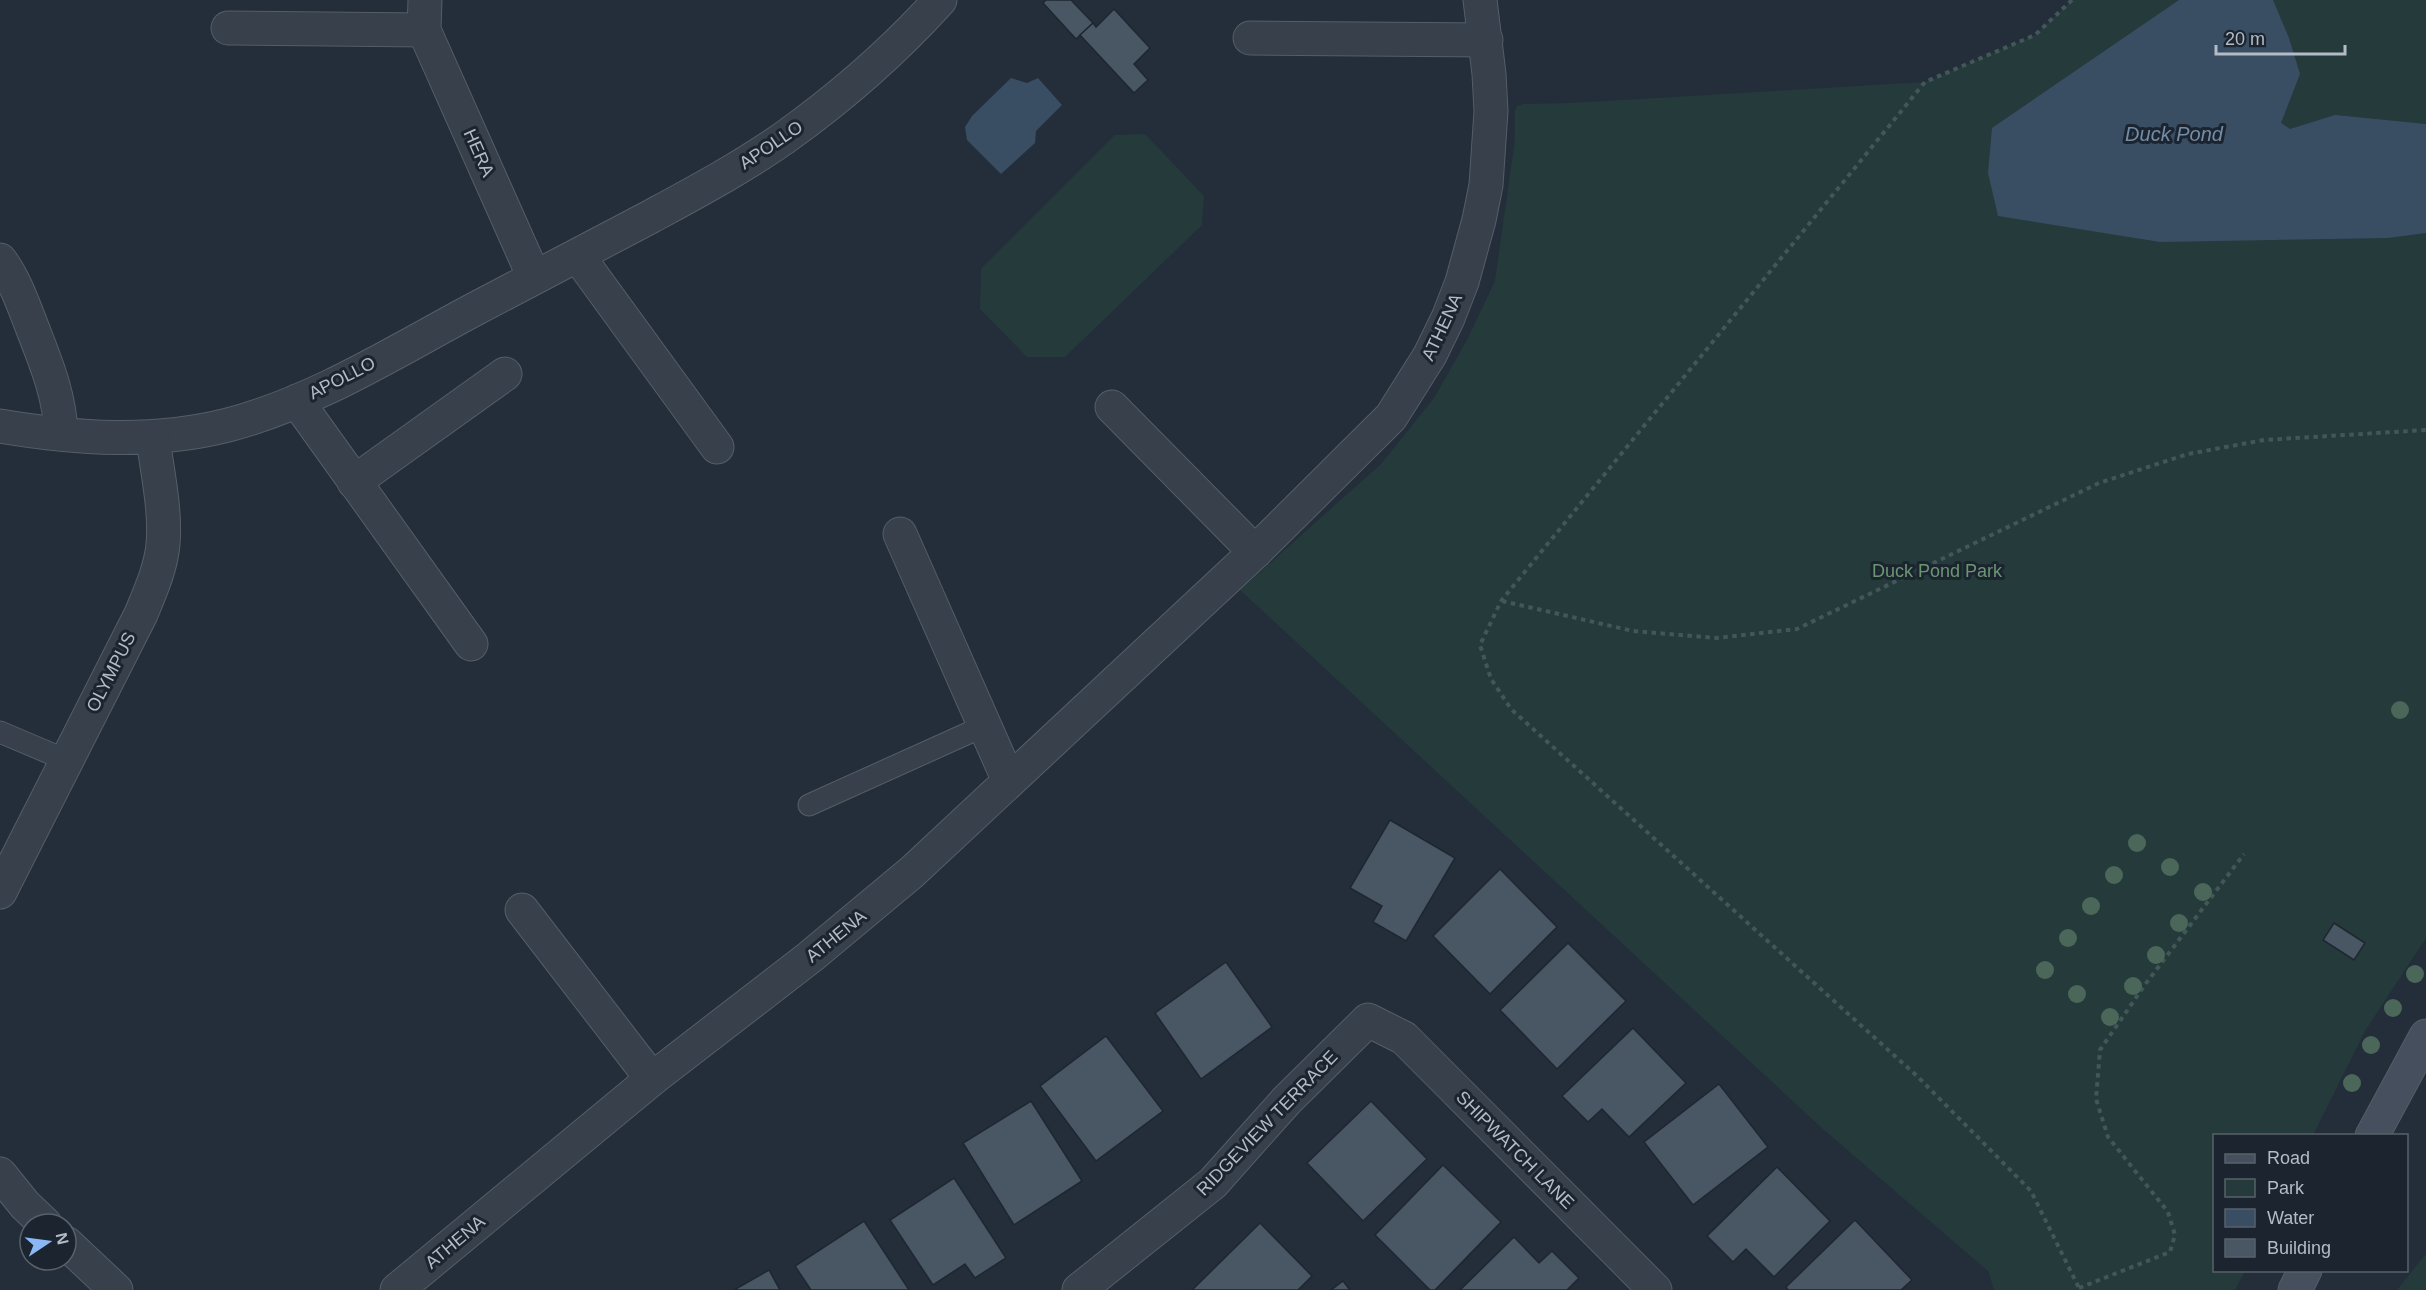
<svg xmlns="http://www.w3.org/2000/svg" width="2426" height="1290" font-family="Arial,sans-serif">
<rect width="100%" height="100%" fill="#232e3a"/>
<g fill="#253a3b">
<path d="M2072,0H2426V938L2365,1031L2313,1135L2214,1136V1270L2245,1271L2235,1290H1994L1988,1271L1824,1130L1240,590L1381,464L1434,398L1466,342L1495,281L1515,139V110L1517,106L1524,104L1572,103L1925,82L2035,35Z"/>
<path d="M1145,134L1204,196L1202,225L1065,357H1027L980,309L981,269L1115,135Z"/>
<path d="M2426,1254V1290H2397Z"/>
</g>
<g fill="#394d63">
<path d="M2179,0H2273L2289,38L2300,74L2281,123L2290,129L2335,115L2426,124V233L2388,238L2160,242L1998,216L1988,173L1992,128Z"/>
<path d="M1011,78L1027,83L1038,78L1062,105L1036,131L1035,143L1001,174L967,140L965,127L972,116Z"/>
</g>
<g fill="#495663" stroke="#1e2731" stroke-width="1.5">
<path d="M1046,0H1071L1093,23L1076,39L1043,3Z"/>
<path d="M1114,9L1150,48L1134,64L1148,80L1134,93L1080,35L1093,23L1096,27Z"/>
<path d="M1390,820L1455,858L1406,941L1373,922L1382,906L1350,888Z"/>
<path d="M1500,869L1557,927L1490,994L1433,936Z"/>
<path d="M2334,923L2365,943L2354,960L2323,940Z"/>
<path d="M1568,943L1626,1001L1557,1069L1500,1010Z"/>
<path d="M1226,962L1272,1027L1201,1079L1155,1013Z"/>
<path d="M1633,1028L1686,1083L1629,1137L1602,1109L1588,1122L1562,1096Z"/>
<path d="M1106,1036L1163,1111L1096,1161L1040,1086Z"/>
<path d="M1719,1084L1768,1147L1693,1205L1644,1142Z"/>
<path d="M1031,1101L1082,1181L1014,1225L963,1143Z"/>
<path d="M1371,1101L1427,1159L1363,1221L1307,1163Z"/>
<path d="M1443,1165L1501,1222L1435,1290H1430L1375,1235Z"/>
<path d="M1777,1167L1830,1221L1774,1277L1746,1249L1733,1262L1707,1236Z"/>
<path d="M954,1178L1006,1258L975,1278L965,1264L933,1285L890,1220Z"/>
<path d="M1855,1220L1912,1280L1901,1290H1788L1786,1287Z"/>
<path d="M864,1221L909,1290H811L795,1266Z"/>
<path d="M1260,1223L1312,1276L1298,1290H1192Z"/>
<path d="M1514,1237L1539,1263L1552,1251L1579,1278L1567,1290H1460Z"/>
<path d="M769,1270L780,1290H734Z"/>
<path d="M1343,1281L1350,1290H1331Z"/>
</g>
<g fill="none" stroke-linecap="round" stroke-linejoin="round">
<defs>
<g id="lane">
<path d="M0,732L66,760"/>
<path d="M809,805L984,726"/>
</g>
<g id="street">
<path d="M425,0L424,30L534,277"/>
<path d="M228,28L424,30"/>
<path d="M1250,38L1486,40"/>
<path d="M578,256L717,447"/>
<path d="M0,260C15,280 23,304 32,327C46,363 60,396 61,434"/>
<path d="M297,401L471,644"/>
<path d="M1112,407L1255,552"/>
<path d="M0,426C76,439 153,444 228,425C316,402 396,351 475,309C533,278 592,248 650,217C696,192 741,168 784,138C840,98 893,52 940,0"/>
<path d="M354,482L505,374"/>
<path d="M900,534L1009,781"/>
<path d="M0,892L141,614C150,592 161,568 163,544C166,509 157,471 153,438"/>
<path d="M522,910L652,1079"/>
<path d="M0,1174L25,1205L45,1224"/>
<path d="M66,1243L116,1290"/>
<path d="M397,1290L652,1079L810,957L912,872L1255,552L1391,417L1430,355L1448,318L1462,282L1479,220L1486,185L1491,111L1489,74L1480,0"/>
<path d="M1079,1290L1213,1183L1286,1101L1368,1020L1404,1038L1655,1290"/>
</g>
<g id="secondary">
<path d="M2372,1136L2426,1036"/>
<path d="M2295,1290L2305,1270"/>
</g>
</defs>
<use href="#lane" stroke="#555e68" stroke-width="23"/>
<use href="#street" stroke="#555e68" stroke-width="35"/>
<use href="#secondary" stroke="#555e68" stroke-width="35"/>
<g stroke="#435758" stroke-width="4" stroke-dasharray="4.5 4.5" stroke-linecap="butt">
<path d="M2072,0L2035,35L1925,82L1501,601L1480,645L1491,679L1511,709L1917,1076L2031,1191L2080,1290"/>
<path d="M1502,601L1633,631L1716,638L1797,629L2099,483L2188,454L2264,440L2426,430"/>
<path d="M2079,1288L2170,1252L2175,1235L2168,1212L2108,1137L2096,1099L2100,1050L2144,986L2244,854"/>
</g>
<use href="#lane" stroke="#37404b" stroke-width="21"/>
<use href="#street" stroke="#37404b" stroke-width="33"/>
<use href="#secondary" stroke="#454f5d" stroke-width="33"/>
</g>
<g fill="#4a6759">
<circle cx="2400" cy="710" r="9"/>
<circle cx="2137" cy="843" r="9"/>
<circle cx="2170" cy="867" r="9"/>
<circle cx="2114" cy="875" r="9"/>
<circle cx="2203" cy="892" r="9"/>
<circle cx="2091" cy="906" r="9"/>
<circle cx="2179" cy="923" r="9"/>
<circle cx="2068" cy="938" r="9"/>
<circle cx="2156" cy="955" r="9"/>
<circle cx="2045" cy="970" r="9"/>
<circle cx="2415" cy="974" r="9"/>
<circle cx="2133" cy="986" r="9"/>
<circle cx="2077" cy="994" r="9"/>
<circle cx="2393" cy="1008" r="9"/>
<circle cx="2110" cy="1017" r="9"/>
<circle cx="2371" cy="1045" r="9"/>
<circle cx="2352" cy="1083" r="9"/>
</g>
<g text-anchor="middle" stroke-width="6" stroke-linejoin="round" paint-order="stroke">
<g font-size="18" fill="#b2bbc6" stroke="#1c252f">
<text transform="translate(771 145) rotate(-34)" y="6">APOLLO</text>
<text transform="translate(479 153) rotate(66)" y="6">HERA</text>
<text transform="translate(1442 327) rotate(-65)" y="6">ATHENA</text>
<text transform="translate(342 378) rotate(-27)" y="6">APOLLO</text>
<text transform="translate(111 672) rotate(-63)" y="6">OLYMPUS</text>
<text transform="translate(836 936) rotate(-39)" y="6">ATHENA</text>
<text transform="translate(1267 1123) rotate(-46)" y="6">RIDGEVIEW TERRACE</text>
<text transform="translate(1515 1150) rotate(45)" y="6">SHIPWATCH LANE</text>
<text transform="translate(455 1242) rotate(-40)" y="6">ATHENA</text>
</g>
<g font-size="18" fill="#6a9672" stroke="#1c252f">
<text x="1937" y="577">Duck Pond Park</text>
</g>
<g font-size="20" font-style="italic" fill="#738da9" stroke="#1c252f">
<text x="2174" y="141">Duck Pond</text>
</g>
</g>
<rect x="2213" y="1134" width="195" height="138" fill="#1c252f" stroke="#58616b" stroke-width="1.5"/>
<rect x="2225" y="1154" width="30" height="9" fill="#454f5d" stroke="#58616b" stroke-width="1.5"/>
<text x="2267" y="1164" font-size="18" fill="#b2bbc6">Road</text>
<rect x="2225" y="1179" width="30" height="18" fill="#253a3b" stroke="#58616b" stroke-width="1.5"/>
<text x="2267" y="1194" font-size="18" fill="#b2bbc6">Park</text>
<rect x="2225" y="1209" width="30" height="18" fill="#394d63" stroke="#58616b" stroke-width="1.5"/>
<text x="2267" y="1224" font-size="18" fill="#b2bbc6">Water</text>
<rect x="2225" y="1239" width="30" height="18" fill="#495663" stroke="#58616b" stroke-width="1.5"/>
<text x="2267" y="1254" font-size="18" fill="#b2bbc6">Building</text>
<g transform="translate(48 1242) rotate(77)"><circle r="28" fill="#1c252f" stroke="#58616b" stroke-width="1.5"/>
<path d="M0-4.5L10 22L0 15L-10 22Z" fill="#8ab8f4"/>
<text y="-9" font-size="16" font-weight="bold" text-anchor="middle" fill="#b2bbc6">N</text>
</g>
<path d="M2216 45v9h129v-9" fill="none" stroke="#b2bbc6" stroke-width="3"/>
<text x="2225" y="45" font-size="18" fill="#b2bbc6" stroke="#1c252f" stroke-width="4.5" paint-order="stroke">20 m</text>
</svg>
